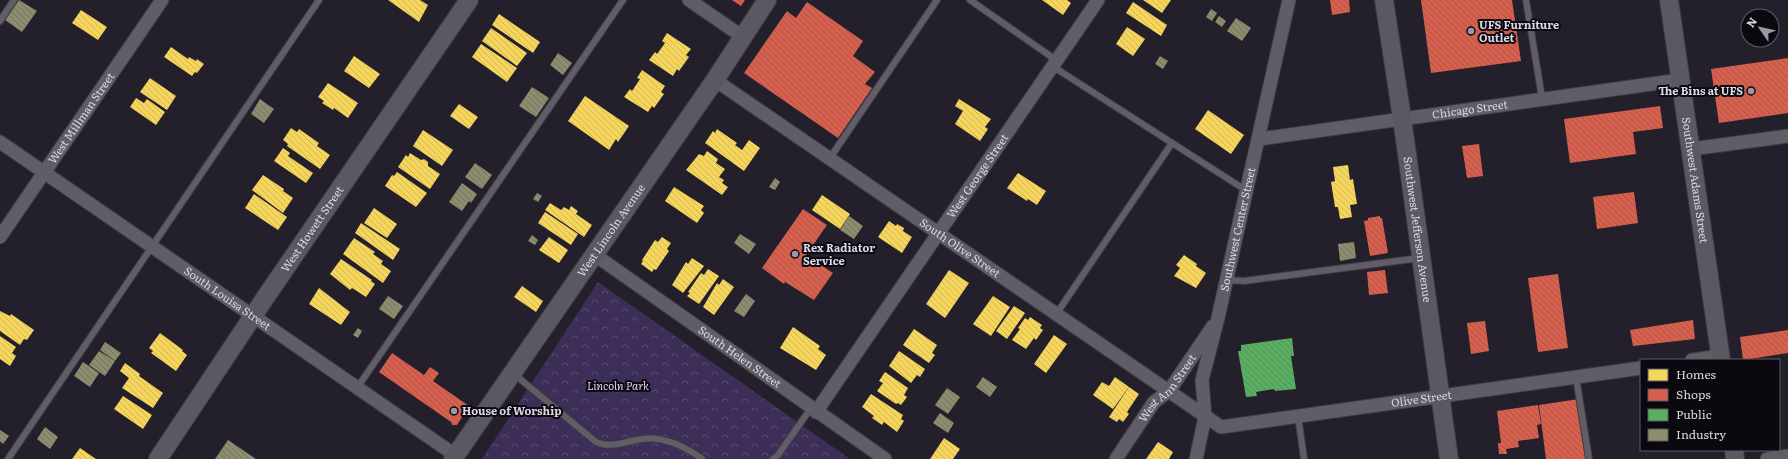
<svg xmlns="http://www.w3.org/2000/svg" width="1788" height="459" font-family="Literata,serif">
<defs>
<pattern id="park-crowns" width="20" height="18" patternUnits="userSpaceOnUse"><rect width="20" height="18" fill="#3c2e56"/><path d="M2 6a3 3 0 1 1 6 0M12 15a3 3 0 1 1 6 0" fill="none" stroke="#584c6e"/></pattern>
<pattern id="homes-back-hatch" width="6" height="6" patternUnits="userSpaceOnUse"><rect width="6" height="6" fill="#f6d55c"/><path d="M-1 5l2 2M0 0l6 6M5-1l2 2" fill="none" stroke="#d2b757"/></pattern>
<pattern id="shops-back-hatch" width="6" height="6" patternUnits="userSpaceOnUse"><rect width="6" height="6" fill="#d6604d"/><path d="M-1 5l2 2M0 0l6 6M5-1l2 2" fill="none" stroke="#aa564a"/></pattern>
<pattern id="public-back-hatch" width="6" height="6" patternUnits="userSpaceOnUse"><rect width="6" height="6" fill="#5aae61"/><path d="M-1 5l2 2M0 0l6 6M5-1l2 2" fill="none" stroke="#54925a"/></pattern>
<pattern id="industry-back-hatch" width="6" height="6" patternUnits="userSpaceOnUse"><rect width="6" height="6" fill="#8c8c6e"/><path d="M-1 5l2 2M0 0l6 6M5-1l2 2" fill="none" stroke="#767561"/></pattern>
</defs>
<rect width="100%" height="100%" fill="#23202b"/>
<path fill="url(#park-crowns)" d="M598,282L850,459H482Z"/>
<g fill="url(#homes-back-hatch)">
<path d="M388,0H420L428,5L419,22Z"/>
<path d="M1042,0H1067L1071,3L1063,15Z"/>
<path d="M1143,0H1171L1162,13Z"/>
<path d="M1133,2L1167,25L1161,36L1126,13Z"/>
<path d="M81,10L107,27L98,40L72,23Z"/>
<path d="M499,14L540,42L533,53L492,25Z"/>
<path d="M1127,27L1145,39L1133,56L1116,44Z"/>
<path d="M491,28L527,53L517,66L482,41Z"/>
<path d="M667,33L691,49L686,55L689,57L679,71L677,69L673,76L649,60L655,52L657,54L665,43L662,41Z"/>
<path d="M481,44L517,68L507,82L472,57Z"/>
<path d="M171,47L188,59L189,57L196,61L197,59L204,64L197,73L195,72L192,76L164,57Z"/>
<path d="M354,56L380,74L369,88L344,71Z"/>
<path d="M642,70L665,86L661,92L664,94L654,108L652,106L648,112L624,97L630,89L632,91L640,79L637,78Z"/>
<path d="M150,78L176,96L167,110L140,92Z"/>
<path d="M328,83L358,103L348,118L334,108L333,110L322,103L324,101L318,97Z"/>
<path d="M585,96L629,126L618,142L616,139L609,150L568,121Z"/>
<path d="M136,98L144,103L147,99L165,112L156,125L130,107Z"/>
<path d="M959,99L991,119L985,127L988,129L980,141L955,124L963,111L955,106Z"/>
<path d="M459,104L478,117L469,129L450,116Z"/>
<path d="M1208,110L1244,135L1231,154L1195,129Z"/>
<path d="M291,128L297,132L299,129L319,143L317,146L330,155L320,169L287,146L288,144L283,140Z"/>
<path d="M717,129L737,143L735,145L742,150L749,140L760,148L744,171L705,143L713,131L715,133Z"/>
<path d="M423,130L453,150L442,166L413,146Z"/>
<path d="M283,148L290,153L288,156L313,173L306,183L274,161Z"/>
<path d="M707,151L718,159L716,163L725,169L719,177L724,180L722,183L728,187L722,195L686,170L699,154L704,156Z"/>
<path d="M410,153L421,160L424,159L428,162V166L440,174L430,189L398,167L406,155L408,157Z"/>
<path d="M1348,165L1350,180L1353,179L1357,204L1350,205L1352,217L1340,219L1338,207H1335L1331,182L1335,181L1333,167Z"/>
<path d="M397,172L427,193L416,207L385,186L392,175L394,176Z"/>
<path d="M1018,173L1046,191L1037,205L1028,199L1027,201L1007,188Z"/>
<path d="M263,175L284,189L283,191L293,198L283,213L252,190Z"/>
<path d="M674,187L704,206L701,210L704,213L697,223L665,201Z"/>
<path d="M254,194L287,217L278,230L245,208Z"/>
<path d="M822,195L850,214L840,229L812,210Z"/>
<path d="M550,203L561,210L564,207L569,210L571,206L578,211L576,214L592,225L584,237L545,210Z"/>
<path d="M374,208L397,224L387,238L364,223Z"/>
<path d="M545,212L578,234L571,245L538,223Z"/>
<path d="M889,221L896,226L897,224L904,228L903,231L912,237L902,253L878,237Z"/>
<path d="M361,223L400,249L393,260L355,233Z"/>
<path d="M549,237L568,250L559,263L539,250Z"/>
<path d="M662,237L671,243L667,249L669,251L656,270L654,269L652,272L641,264L643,261L642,260L655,240L658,242Z"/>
<path d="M354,238L375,252L373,254L383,261L381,264L391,271L383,283L343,254Z"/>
<path d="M1184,255L1197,264L1196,266L1206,273L1196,288L1174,276L1180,268L1176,265Z"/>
<path d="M692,258L704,266L683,293L672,285L686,262L688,264Z"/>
<path d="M341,259L372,280L371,281L375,284L366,297L352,288L350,290L330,274Z"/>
<path d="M708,269L719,276L699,304L687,296L690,293L688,292L701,273L704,275Z"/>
<path d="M949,270L969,283L945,318L926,304Z"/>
<path d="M723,279L734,287L714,315L703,307L717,283L719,285Z"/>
<path d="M522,286L543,301L536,312L514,297Z"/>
<path d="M319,288L350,312L341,325L309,304Z"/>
<path d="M993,296L1010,307L991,336L973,324Z"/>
<path d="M1014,306L1025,313L1007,339L996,331Z"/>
<path d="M0,311L10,316L11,314L34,330L27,340L24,339L20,345L0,331Z"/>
<path d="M1030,317L1042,325L1040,328L1043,330L1036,340L1034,338L1026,349L1012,340L1020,329L1018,328L1025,318L1028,320Z"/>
<path d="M793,327L820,346L818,349L826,355L816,370L780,348Z"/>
<path d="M914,329L937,345L932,353L935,355L929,363L903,345Z"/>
<path d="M160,333L183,350L182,351L187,355L176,371L151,353L153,351L149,348Z"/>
<path d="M1054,335L1067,344L1046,373L1034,364Z"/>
<path d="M0,336L16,347L12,353L16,356L10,366L0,359Z"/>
<path d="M899,351L925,369L920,377L917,375L911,383L889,366Z"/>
<path d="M125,363L140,374L139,376L163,393L153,408L122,388L129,378L120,371Z"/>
<path d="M885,372L908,388L904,395L907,397L901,405L898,403L896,404L877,391L883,383L879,381Z"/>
<path d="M1115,377L1129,387L1113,409L1093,395L1102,382L1109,386Z"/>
<path d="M1129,387L1139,394L1127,412L1129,414L1123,422L1119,419L1117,422L1109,417Z"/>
<path d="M871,394L903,415L901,419L904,421L897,432L884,422L882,425L872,418L874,416L862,407Z"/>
<path d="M123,396L152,415L143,429L114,409Z"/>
<path d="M944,438L960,449L953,459H930Z"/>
<path d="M1158,442L1173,452L1169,459H1146Z"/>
<path d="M80,448L96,459H72Z"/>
</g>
<g fill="url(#shops-back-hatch)">
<path d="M732,0H745L741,6Z"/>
<path d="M1330,0H1349L1350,12L1332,15Z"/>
<path d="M1421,0H1512L1521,61L1431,73Z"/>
<path d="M807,2L863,41L853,56L875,72L865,84L872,88L838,138L744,73L787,11L796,18Z"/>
<path d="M1788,58V113L1719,123L1711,69Z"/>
<path d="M1660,106L1663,128L1633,132L1636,154L1570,163L1564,119Z"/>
<path d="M1479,144L1483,176L1467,178L1462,146Z"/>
<path d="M1634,192L1638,223L1597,229L1593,197Z"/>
<path d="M803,209L827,225L806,255L833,273L814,300L785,282L784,284L762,268Z"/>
<path d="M1380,216V218H1382L1388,253L1370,256L1364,221L1368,220V218Z"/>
<path d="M1385,270L1388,293L1369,295L1367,272Z"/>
<path d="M1558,274L1568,348L1538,352L1528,278Z"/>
<path d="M1693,320L1695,339L1633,346L1630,330Z"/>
<path d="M1485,321L1489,351L1471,354L1467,323Z"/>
<path d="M1788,330V353L1743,360L1740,337Z"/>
<path d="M392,353L424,375L430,367L439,373L433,381L469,406L457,425H452L451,422L379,372Z"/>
<path d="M1579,399L1587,459H1546L1539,405Z"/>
<path d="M1538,405L1541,424L1537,425L1539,438L1518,441L1519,447L1506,449L1507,454H1499L1498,443H1501L1497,411Z"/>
</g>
<path fill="url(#public-back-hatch)" d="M1292,338L1294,356H1291L1296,389L1275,391L1274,389L1256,392L1257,396L1246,397L1238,351H1241V345Z"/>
<g fill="url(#industry-back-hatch)">
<path d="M19,0L37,11L22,32L5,20Z"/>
<path d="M1211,9L1217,13L1212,21L1206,17Z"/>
<path d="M1219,16L1226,21L1222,27L1215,22Z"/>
<path d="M1236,18L1251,28L1242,41L1227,31Z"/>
<path d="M558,53L572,63L563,75L550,65Z"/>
<path d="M1160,56L1168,61L1163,69L1155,64Z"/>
<path d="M532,87L549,98L536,117L519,106Z"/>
<path d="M260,99L274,109L264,123L251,114Z"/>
<path d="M475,163L492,175L482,189L465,177Z"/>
<path d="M775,178L780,182L775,190L769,187Z"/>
<path d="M462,183L477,194L471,203L469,201L462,211L449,202Z"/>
<path d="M537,193L542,196L538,202L533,199Z"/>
<path d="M849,216L863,226L854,239L840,230Z"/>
<path d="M740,234L756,244L749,254L734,243Z"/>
<path d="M532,235L538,240L535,245L528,241Z"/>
<path d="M1354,242L1356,258L1340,261L1338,244Z"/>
<path d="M746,294L755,301L744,317L734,311Z"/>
<path d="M388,296L403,306L394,319L379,309Z"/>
<path d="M358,328L362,331L358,338L353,335Z"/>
<path d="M105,342L121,353L115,361L100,350Z"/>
<path d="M99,351L115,361L105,376L89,365Z"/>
<path d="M83,362L99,373L90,387L74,376Z"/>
<path d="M983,377L997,387L990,397L976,387Z"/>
<path d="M947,388L960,397L948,414L935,405Z"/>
<path d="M940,413L954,423L948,433L933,423Z"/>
<path d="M45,427L58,437L50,449L37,439Z"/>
<path d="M0,430L9,436L3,444L0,441Z"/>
<path d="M228,440L256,459H215Z"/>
</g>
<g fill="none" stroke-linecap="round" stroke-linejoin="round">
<defs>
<g id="lane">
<path d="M970,0L1056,60"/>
<path d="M1526,0L1542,98"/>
<path d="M0,21L14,0"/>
<path d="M1052,66L1247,191"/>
<path d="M830,158L937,0"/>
<path d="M1227,280L1244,281L1420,258"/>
<path d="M1057,313L1172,143"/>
<path d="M514,374L596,442C611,449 626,441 642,439C663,436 685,446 702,459"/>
<path d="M1576,377L1589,459"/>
<path d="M357,388L623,0"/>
<path d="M1298,416L1304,459"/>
<path d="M8,459L319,0"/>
<path d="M773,459L778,455L811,408"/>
</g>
<g id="street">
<path d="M689,0L743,37"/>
<path id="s1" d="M715,80L1221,427L1641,368"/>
<path id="s2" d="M1259,139L1680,80"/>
<path id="s3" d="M0,142L455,455"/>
<path d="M1691,149L1788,136"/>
<path id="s4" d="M0,237L162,0"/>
<path id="s5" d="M595,255L885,459"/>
<path d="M1692,360L1721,356"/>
<path id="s6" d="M816,412L1098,0"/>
<path id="s7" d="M1116,459L1154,402L1169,391L1213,326"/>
<path id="s8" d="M1196,459L1205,417L1202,380L1218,318L1289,0"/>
<path d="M1767,459L1788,456"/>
</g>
<g id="secondary">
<path id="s9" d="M1384,0L1402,118L1449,459"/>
<path id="s10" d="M1669,0L1721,360"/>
<path d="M1734,450L1735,459"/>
<path id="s11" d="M158,459L265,298L469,0"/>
<path id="s12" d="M453,459L715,80L767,0"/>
</g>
</defs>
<use href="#lane" stroke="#3e3b45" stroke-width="8"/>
<use href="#street" stroke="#3e3b45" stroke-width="15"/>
<use href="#secondary" stroke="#3e3b45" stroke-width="20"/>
<use href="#lane" stroke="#605d66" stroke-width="6"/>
<use href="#street" stroke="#605d66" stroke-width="13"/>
<use href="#secondary" stroke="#5b5862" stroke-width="18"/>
</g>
<g fill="#9b97a3" stroke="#0b0810" stroke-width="1.5">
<circle cx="1471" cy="31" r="4"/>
<circle cx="1751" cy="91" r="4"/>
<circle cx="795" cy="254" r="4"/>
<circle cx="454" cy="411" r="4"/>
</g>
<g text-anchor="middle" stroke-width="4" stroke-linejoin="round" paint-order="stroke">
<g font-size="11" font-weight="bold" fill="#dbd7e4" stroke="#0b0810" text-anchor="start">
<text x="1479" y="29">UFS Furniture<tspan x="1479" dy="13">Outlet</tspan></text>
<text x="1743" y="95" text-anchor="end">The Bins at UFS</text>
<text x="803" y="252">Rex Radiator<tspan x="803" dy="13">Service</tspan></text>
<text x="462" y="415">House of Worship</text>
</g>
<g font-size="11" fill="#dbd7e4" stroke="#0b0810">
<text dy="4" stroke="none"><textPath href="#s2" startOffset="213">Chicago Street</textPath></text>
<text dy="4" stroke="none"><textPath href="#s4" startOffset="144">West Millman Street</textPath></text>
<text dy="4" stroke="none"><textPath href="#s6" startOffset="286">West George Street</textPath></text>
<text dy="4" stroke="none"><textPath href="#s10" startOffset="182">Southwest Adams Street</textPath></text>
<text dy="4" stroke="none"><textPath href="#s11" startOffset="277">West Howett Street</textPath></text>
<text dy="4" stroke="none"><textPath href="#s9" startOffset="232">Southwest Jefferson Avenue</textPath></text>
<text dy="4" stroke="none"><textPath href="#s12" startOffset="278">West Lincoln Avenue</textPath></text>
<text dy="4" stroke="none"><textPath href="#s8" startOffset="235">Southwest Center Street</textPath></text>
<text dy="4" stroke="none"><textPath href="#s1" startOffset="297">South Olive Street</textPath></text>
<text dy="4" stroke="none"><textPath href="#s3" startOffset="276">South Louisa Street</textPath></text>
<text dy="4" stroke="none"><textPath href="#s5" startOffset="177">South Helen Street</textPath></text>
<text dy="4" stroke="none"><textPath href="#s7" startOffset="88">West Ann Street</textPath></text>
<text dy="4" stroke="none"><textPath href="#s1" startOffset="816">Olive Street</textPath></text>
</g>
<g font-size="11" font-style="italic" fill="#ddd2f8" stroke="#0b0810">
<text x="618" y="390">Lincoln Park</text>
</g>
</g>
<rect x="1640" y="359" width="140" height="92" fill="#0b0810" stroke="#5e5b65"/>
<rect x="1648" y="369" width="20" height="12" fill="#f6d55c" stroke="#5e5b65"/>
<text x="1676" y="379" font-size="12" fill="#dbd7e4">Homes</text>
<rect x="1648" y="389" width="20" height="12" fill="#d6604d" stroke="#5e5b65"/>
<text x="1676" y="399" font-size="12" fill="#dbd7e4">Shops</text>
<rect x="1648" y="409" width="20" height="12" fill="#5aae61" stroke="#5e5b65"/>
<text x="1676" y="419" font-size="12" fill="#dbd7e4">Public</text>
<rect x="1648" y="429" width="20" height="12" fill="#8c8c6e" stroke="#5e5b65"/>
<text x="1676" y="439" font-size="12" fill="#dbd7e4">Industry</text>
<g transform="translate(1760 28) rotate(304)"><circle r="19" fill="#0b0810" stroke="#5e5b65"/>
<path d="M0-3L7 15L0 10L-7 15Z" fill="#9b97a3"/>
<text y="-6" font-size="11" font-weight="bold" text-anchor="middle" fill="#dbd7e4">N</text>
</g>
</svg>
